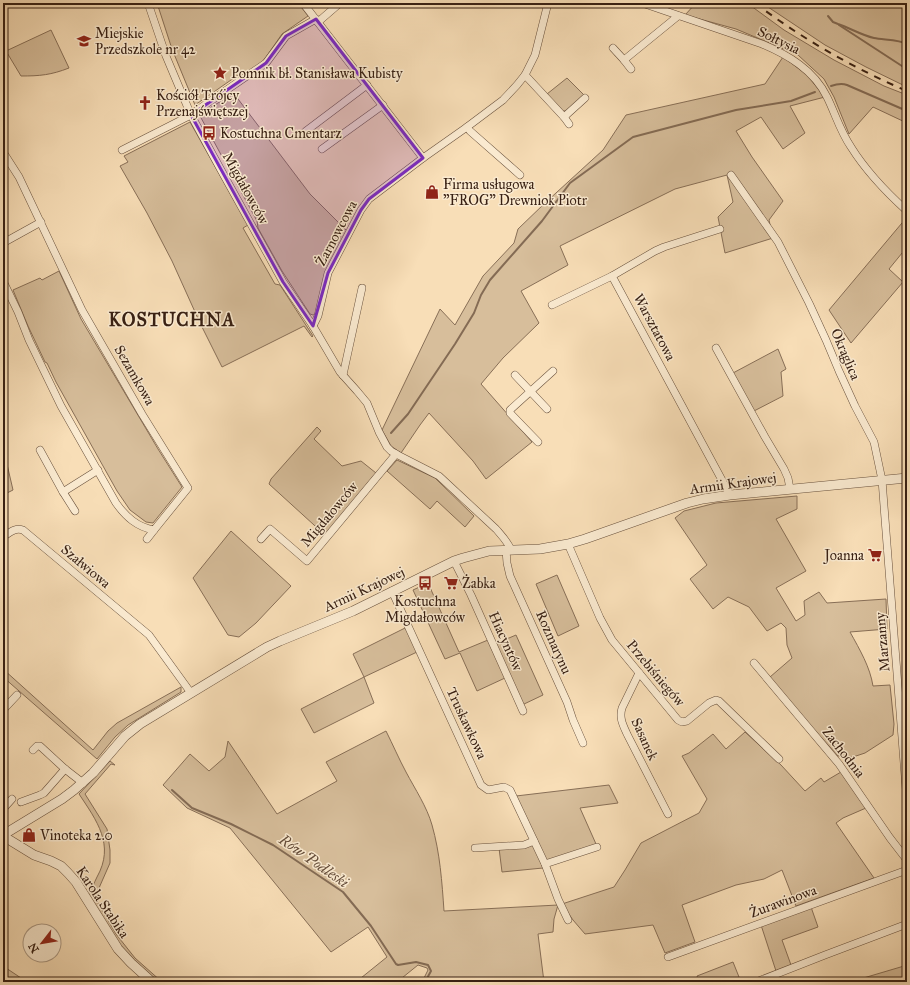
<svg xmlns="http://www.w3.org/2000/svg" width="910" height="985" font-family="'IM FELL Great Primer',serif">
<rect width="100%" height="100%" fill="#f8deb7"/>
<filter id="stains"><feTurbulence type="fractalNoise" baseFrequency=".005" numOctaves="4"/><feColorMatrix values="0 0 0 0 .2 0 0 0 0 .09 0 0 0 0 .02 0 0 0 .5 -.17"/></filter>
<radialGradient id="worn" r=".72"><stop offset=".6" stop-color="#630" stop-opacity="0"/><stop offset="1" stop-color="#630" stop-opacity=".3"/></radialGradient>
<g fill="#d7be9b" stroke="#886f57">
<path d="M157,3H298L308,16L282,34L264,60L249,72L244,71L195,105L172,49Z"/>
<path d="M696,3H747L784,30L834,60L884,86L907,95V123L873,107L849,134L834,97L824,79L798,55L736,29L685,15Z"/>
<path d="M762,3H907V87L866,67L825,45Z"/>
<path d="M51,30L69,68C51,75 40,76 21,76L6,51Z"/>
<path d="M783,57L806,74L825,97L790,106L805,133L783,149L761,117L736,131L752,157L783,201L769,220L773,238L725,253L718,217L733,202L727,175L675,189L560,246L568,265L521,291L539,323L503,358L481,384L532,442L486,479L473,461L429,413L420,425L401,453L391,446L382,430L440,309L455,325L483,276L514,243L518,229L545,203L603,150L626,115L765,84Z"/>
<path d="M567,78L584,95L567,111H562L547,94Z"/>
<path d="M231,95H235L310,194L347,231L316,314L313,315L310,314L282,271L258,228L257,221L200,116V114Z"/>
<path d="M190,122L248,225L243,228L275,284L280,285L313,336L312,337L304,326L222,367L200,323L172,261L147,213L120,166L128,162L124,156Z"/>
<path d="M907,217V247L889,269L903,282L851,343L829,310Z"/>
<path d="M59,271L81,319L158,449L182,487L153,523L146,522L130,510L117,491L56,382L47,363L45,362L28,326L13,290L40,278L42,280Z"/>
<path d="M778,349L786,369L781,372L783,396L754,411L733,373Z"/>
<path d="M317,427L321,431L314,439L342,466L361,461L376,473L325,535L269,484L271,479Z"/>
<path d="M3,447L13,490L3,495Z"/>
<path d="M397,460L435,478L474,516L465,527L437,501L430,509L387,471Z"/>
<path d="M797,496V509L776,519L806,571L776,588L796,621L805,615L804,601L819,592L827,603L886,599L887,629L850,632C860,650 870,667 873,686L890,685L894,724L893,735L865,753L853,757L838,756L774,685L770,677L792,658L787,645L786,628L781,623L767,631L749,607L728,597L713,609L690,579L707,565L675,518L684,511L716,503Z"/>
<path d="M231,531L291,586L256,623L239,637L228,635L193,578Z"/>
<path d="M557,575L579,626L558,636L536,584Z"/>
<path d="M428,583L459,652L488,640L505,678L477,691L460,653L445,659L413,590Z"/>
<path d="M407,627L417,652L364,677L374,703L314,733L301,709L364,677L353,654Z"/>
<path d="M516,635L543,695L522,705L495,644Z"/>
<path d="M3,669L93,750L108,731L117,723L181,687V692L128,725L115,737L97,759L3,677Z"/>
<path d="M386,731C393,745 399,759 406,772C415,789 427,807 432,825C440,853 442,882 444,911L558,905L554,919L553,932L538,934L544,982H422L428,970L427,968L418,965L397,982H356L387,957L368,927L331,952L230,828L187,808L163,785L190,754L209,771L225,757L228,741L277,814L337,781L326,762Z"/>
<path d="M745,732L781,765L805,791L821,778L824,782L841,772L866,808L843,818L836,823L874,878L796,906L782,870L764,879L736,885L682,905L695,942L665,953L653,925L585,934L573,920L562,904L614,887L625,870L641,843L699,813L707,799L682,756L689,753L713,734L726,749Z"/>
<path d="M110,761L115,765L111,764L85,794L107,829L110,850V863L99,888L94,896L116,934L135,958L162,982H157L139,966L118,943L87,893C92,889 94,883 97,877C115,845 97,821 79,794Z"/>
<path d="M609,785L618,803L580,808L596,844L547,864L516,796Z"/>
<path d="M534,844L543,868L502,872L499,848Z"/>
<path d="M811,907L818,927L782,940L791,965L776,971L761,925Z"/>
<path d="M733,962L741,982H699L697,976Z"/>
<path d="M3,966L27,982H3Z"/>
<path d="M904,966V982H850Z"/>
</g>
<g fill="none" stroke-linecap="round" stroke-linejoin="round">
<g stroke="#846b54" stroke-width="2">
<path d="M828,16L833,22L838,24C850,28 861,35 874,38C883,40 899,39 907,44"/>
<path d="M839,25L905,68"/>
<path d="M907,50L905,68L907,70"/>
<path d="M831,86C837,84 841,83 847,85L907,111"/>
<path d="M391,433L408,414L455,344L474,313L481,295L490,280L542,221L570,183L633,137L736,110L791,101L815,92"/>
<path d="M172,790L192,808L231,824L273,845L343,892L371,926L396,964L398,965L416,962L428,965L431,971L425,982"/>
</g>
<defs>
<g id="minor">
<path d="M148,3L166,56L182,94L191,115L221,170L283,282L313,326L340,372L357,391L367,403L379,432L387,447L391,451L396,454L439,476L496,529C502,536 508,542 511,550"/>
<path d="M303,3L423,158"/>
<path d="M642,3L762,44C788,55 814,70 827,97C835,113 840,131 851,147C866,171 886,192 907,211"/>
<path d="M318,22L340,3"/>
<path d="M613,48L624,60L678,16"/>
<path d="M624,60L631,69"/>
<path d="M525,75L564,117L569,124"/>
<path d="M564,117L585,98"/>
<path d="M467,127L470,131L520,175"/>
<path d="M306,131L367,85"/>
<path d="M322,149L383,105"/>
<path d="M122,150L191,115L196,111L266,63L286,36L316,19"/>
<path d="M3,152L19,177L82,310L142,414L188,488L154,530C137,527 126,517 116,503L61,406L29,340L18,312L3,281"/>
<path d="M731,175L778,242L809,303L826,340L839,371L855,406L874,442L882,480L907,802"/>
<path d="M720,229L664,247L655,251L612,276L730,495"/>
<path d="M3,243L41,222"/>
<path d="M552,305L612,276"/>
<path d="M313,326L318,316L328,273L361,210L369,199L423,158L467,127L503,100L517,85L525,75L535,55L548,3"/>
<path d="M716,348L765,437L784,469L788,478L790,489"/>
<path d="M343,375L362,288"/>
<path d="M515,375L547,409"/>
<path d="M538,442L510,413V410L553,371"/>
<path d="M40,450L63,492L75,511"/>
<path d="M63,492L98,470"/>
<path d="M3,537C9,533 15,527 23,530L149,635L191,693"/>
<path d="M147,539L154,530"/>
<path d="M261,539L270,529L307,561L396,454"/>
<path d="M568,544L600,618L612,640L678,720L682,722L687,721L709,703L716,700L719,701L779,759"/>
<path d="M506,550L507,563L510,576L567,702L573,720L583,743"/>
<path d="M454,561L471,595L523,711"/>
<path d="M392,591L481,785L488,790L504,787L510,790L545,864L558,899L568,920"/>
<path d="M754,663L839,764L890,838L907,860"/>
<path d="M639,673L622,708C619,718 623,725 627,734L668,814"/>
<path d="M3,710L17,695"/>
<path d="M33,750L37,746H40L65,769L83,783"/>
<path d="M21,802L40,795L44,793L65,769"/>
<path d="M3,809L12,799"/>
<path d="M475,848L524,845L534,841"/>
<path d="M545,864L597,847"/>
<path d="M668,957L907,870"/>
<path d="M756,982L825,955L907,924"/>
</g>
<g id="tertiary">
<path d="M3,835L62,799L74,790L93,773L125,736L140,724L267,647L280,641L353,611L454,561L463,558L489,551L540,549L568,544L585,539L687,503L703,499L730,495L907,478"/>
<path d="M3,836L34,855L51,861L61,866L68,873L76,882L118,949L131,963L152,982"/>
</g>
</defs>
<use href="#minor" stroke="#68503c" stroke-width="8"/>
<use href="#tertiary" stroke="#68503c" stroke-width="10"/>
<use href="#minor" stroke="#faead0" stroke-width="7"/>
<use href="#tertiary" stroke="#faead0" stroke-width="9"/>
<path stroke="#382013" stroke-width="2" stroke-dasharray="7 7" stroke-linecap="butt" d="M755,3C801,38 853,68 907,91"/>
</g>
<path fill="#7b2cbf" fill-opacity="0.2" stroke="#7b2cbf" stroke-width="3" stroke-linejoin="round" d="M316,19L423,158L369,199L361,210L328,273L313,326L283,282L191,115L266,63L286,36Z"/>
<defs>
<symbol id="school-bare" viewBox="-9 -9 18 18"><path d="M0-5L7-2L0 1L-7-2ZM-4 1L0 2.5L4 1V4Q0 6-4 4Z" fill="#8f2418" stroke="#faead0" stroke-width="2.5" paint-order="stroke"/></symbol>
<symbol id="sight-bare" viewBox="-9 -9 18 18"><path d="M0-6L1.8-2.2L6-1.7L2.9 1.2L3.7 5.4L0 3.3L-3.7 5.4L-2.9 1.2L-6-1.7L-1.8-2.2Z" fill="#8f2418" stroke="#faead0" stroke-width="2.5" paint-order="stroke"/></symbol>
<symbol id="church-bare" viewBox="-9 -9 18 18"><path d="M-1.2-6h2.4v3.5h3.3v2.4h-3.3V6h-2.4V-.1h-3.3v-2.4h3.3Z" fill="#8f2418" stroke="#faead0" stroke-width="2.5" paint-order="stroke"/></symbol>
<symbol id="bus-bare" viewBox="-9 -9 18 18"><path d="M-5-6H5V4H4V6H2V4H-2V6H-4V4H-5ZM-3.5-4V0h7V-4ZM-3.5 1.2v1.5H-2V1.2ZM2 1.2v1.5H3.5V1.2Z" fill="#8f2418" stroke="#faead0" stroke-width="2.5" paint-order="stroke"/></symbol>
<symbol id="shop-bare" viewBox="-9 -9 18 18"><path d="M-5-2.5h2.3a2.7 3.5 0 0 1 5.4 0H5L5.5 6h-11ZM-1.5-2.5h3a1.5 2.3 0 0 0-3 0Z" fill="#8f2418" stroke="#faead0" stroke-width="2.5" paint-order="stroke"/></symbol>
<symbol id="supermarket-bare" viewBox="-9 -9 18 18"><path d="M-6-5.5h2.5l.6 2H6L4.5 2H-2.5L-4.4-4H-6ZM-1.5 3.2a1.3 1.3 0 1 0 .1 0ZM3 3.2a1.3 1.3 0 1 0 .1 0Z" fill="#8f2418" stroke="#faead0" stroke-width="2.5" paint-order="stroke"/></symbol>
</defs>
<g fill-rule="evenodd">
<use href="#school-bare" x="74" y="31" width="20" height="20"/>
<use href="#sight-bare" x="210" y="63" width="20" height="20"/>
<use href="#church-bare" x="135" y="93" width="20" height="20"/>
<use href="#bus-bare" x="199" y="123" width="20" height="20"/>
<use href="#shop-bare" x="422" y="182" width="20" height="20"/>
<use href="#supermarket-bare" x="865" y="545" width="20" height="20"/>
<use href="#bus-bare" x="415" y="573" width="20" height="20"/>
<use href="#supermarket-bare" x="441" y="573" width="20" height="20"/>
<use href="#shop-bare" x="19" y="825" width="20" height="20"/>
</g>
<g text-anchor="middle" stroke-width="3" stroke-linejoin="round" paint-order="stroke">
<g font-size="14" fill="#382013" stroke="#faead0" text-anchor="start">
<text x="95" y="38">Miejskie<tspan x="95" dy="16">Przedszkole nr 42</tspan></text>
<text x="231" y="78">Pomnik bł. Stanisława Kubisty</text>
<text x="156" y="100">Kościół Trójcy<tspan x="156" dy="16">Przenajświętszej</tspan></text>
<text x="220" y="138">Kostuchna Cmentarz</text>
<text x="443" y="189">Firma usługowa<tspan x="443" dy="16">"FROG" Drewniok Piotr</tspan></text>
<text x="864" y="560" text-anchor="end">Joanna</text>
<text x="462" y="588">Żabka</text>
<text x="425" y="606" text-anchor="middle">Kostuchna<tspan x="425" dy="16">Migdałowców</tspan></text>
<text x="40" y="840">Vinoteka 2.0</text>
</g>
<g font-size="14" fill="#382013" stroke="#faead0">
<text transform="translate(779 40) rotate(26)" y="5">Sołtysia</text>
<text transform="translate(246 188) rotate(61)" y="5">Migdałowców</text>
<text transform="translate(336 233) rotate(-62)" y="5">Żarnowcowa</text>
<text transform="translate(655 327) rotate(62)" y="5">Warsztatowa</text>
<text transform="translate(846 354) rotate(67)" y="5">Okrąglica</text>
<text transform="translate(135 375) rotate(60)" y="5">Sezamkowa</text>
<text transform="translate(733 483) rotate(-8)" y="5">Armii Krajowej</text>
<text transform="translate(329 514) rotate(-50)" y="5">Migdałowców</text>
<text transform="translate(86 566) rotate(40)" y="5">Szałwiowa</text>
<text transform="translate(364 589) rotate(-25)" y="5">Armii Krajowej</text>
<text transform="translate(506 641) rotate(66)" y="5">Hiacyntów</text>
<text transform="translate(554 642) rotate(66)" y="5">Rozmarynu</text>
<text transform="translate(882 642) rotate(-95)" y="5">Marzanny</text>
<text transform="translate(656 673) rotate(50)" y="5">Przebiśniegów</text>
<text transform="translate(467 723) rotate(65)" y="5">Truskawkowa</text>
<text transform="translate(645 739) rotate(65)" y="5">Sasanek</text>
<text transform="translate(844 752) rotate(52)" y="5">Zachodnia</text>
<text transform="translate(783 901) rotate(-20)" y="5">Żurawinowa</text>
<text transform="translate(103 902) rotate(56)" y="5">Karola Stabika</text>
</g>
<g font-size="15" font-style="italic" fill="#644c39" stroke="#faead0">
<text transform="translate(314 861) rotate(35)" y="5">Rów Podleski</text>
</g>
<g font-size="18" font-weight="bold" letter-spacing="1" fill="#382013" stroke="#faead0">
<text x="172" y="326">KOSTUCHNA</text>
</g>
</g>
<rect width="910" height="985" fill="none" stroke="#f8deb7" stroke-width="16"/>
<rect x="4" y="4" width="902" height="977" fill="none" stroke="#382013" stroke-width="2"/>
<rect x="8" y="8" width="894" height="969" fill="none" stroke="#382013"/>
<g transform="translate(42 943) rotate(239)"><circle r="19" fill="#faead0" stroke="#ac9984"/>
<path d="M0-3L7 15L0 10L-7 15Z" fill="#8f2418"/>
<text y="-6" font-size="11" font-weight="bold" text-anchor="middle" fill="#382013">N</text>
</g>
<rect width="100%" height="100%" filter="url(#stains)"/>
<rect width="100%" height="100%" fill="url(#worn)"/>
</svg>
